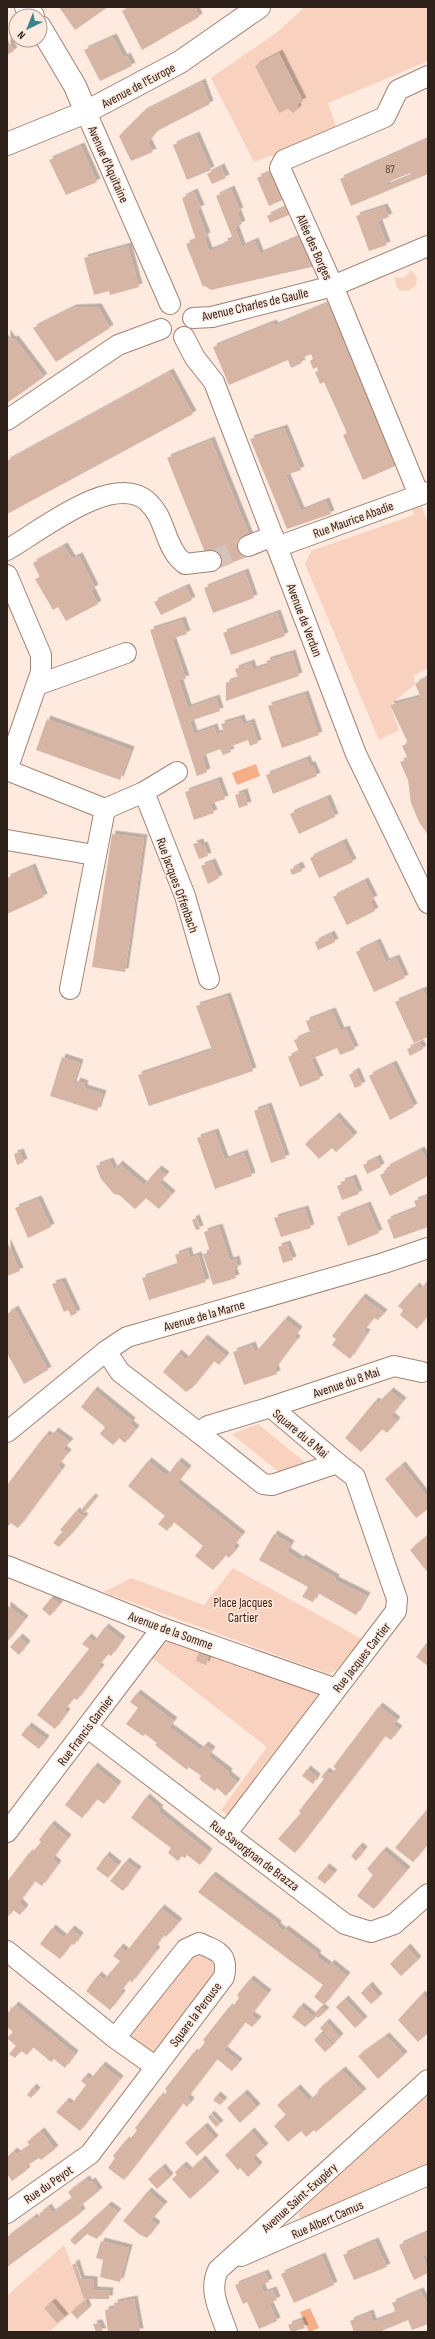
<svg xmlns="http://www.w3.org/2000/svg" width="435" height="2339" font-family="'Sofia Sans Condensed',sans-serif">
<defs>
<filter id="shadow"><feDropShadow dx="3.5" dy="-3.5" stdDeviation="0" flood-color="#0004"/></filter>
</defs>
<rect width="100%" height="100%" fill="#ffeadf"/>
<g fill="#f8d2be">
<path d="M305,7H428V61L328,103L337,130L292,153L270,156L254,162L211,78L276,33Z"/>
<path d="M411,270L417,278L416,285L408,291L399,290L396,286L395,277C403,279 407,277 411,270Z"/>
<path d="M420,503L428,523V668L414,675L415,684L390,705L399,730L379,740L305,564L311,551L414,515L411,507Z"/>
<path d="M258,1424L306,1463L279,1472L232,1434Z"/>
<path d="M233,1568L362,1639L337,1670L329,1674L104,1592L131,1578L204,1605Z"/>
<path d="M170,1639L313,1689L318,1694L319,1700L232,1819L221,1810L267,1747L151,1657Z"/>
<path d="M194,1955L208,1957L217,1968L218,1978L156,2053L143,2051L132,2043L131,2032Z"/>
<path d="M428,2094V2166L302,2219L299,2215L301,2210Z"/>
<path d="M64,2245L85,2301L49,2332H7V2296Z"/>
</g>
<g fill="#f6ae86">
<path d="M256,764L260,776L237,785L232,773Z"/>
<path d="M310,2308L319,2328L309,2332L300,2312Z"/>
</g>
<g fill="#d6b5a4" fill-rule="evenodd" filter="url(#shadow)">
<path d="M59,7H108L75,30Z"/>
<path d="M129,7H195L199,17L142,50L122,11Z"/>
<path d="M113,37L124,58L127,56L132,66L100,81L84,50Z"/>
<path d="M7,39L14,51L7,55Z"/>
<path d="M279,53L303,101L297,104L298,109L293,113L288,109L279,113L255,66Z"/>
<path d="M202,82L210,104L157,131L148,142L153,152L131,161L119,136L143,112Z"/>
<path d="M196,135L211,170L187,180L173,145Z"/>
<path d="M428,139V174L351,206L340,179ZM410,173L411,176L387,186L386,183Z"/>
<path d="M81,146L97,182L66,195L49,160Z"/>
<path d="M221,167L226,178L212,184L207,174Z"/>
<path d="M275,170L287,198L269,206L257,178Z"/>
<path d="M231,189L240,211L237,212L242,224L235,227L242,247L255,241L260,254L303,235L316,266L211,290L205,286L203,287L186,244L196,240L182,198L194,192L201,208L197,210L207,236L204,237L209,251L225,245L224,242L233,239L216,196Z"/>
<path d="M290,205L293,213L270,223L267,216Z"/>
<path d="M384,207L389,217L378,221L387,245L369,251L356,216Z"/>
<path d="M128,246L139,287L110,295L109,291L94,295L84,258Z"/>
<path d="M329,303L402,463L363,480L343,435L347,433L324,382L320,384L315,372L318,371L317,367L313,369L310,361L313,359L311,354L300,359L302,363L291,368L288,360L229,385L213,347L273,323L275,326Z"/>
<path d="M98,307L110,328L56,362L33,328L73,308Z"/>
<path d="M7,333L12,340L15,339L44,377L7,403Z"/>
<path d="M170,372L193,414L7,514V461Z"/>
<path d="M284,428L301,470L286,475L301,511L326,501L331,514L287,529L250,439Z"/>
<path d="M211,440L250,537L252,555L215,569L206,555L167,458Z"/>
<path d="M64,546L72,559L79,556L95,588L91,590L98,604L66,621L58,607L53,610L35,579L40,577L33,563Z"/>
<path d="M245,572L254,598L213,613L204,588Z"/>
<path d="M186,587L192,600L161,615L154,602Z"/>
<path d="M277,613L285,636L231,655L223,633Z"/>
<path d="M182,620L187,634L172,639L186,679L179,680L188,708L216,698L220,711L190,721L194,734L214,727L216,734L224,732L221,724L241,718L243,725L251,722L258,743L250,746L248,740L229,747L231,752L223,755L220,749L202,756L207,772L197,776L150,630Z"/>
<path d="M292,653L299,676L226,701V683L238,678L235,669L251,663L253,670L268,665L266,661Z"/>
<path d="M428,677V835L419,822L411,803L408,780L400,762L408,759L402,746L408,743L390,705L421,697L415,684Z"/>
<path d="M305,694L319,735L282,748L268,706Z"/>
<path d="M47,719L131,750L120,780L36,750Z"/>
<path d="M307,759L309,765H312L317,776L273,794L266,775Z"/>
<path d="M218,780L225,799L210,804L214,813L194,820L185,792Z"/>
<path d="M244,792L248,805L239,808L235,795Z"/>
<path d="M327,798L335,817L299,834L290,814Z"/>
<path d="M112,834L144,838L125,972L92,967Z"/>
<path d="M200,842L201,846L204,845L208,856L199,859L193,844Z"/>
<path d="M343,842L353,862L319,878L310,858Z"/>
<path d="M212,862L219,878L208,884L201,866Z"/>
<path d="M299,865L302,871L292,875L290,870Z"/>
<path d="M32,867L44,897L7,914V878Z"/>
<path d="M365,881L374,899L370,901L375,911L347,925L333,897Z"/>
<path d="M331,934L335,942L318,950L315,942Z"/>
<path d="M377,942L386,962L396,958L405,978L374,992L356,952Z"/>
<path d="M423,990L428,1001V1037L414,1043L395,1002Z"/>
<path d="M227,996L253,1071L149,1106L138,1075L212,1050L196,1006Z"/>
<path d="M332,1011L341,1031L346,1029L355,1049L340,1055L337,1048L311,1059L320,1079L300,1087L288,1057L299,1052L294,1040L320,1029L310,1032L306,1021Z"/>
<path d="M420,1043L423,1049L410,1056L407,1049Z"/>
<path d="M62,1057L80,1063L73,1084L75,1085L77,1081L85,1084L84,1088L103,1094L97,1111L50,1096Z"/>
<path d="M393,1064L414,1107L390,1120L369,1076Z"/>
<path d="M356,1071L362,1085L355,1088L349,1075Z"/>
<path d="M268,1106L286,1158L271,1163L254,1111Z"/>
<path d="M336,1116L354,1136L336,1152L332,1148L319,1159L305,1144Z"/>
<path d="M215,1132L225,1160L244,1153L252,1176L215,1189L197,1138Z"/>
<path d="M421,1150L426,1159H428V1176L390,1196L380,1175L388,1171L386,1168Z"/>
<path d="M20,1152L24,1162L17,1165L14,1154Z"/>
<path d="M377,1158L381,1167L367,1174L363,1165Z"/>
<path d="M110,1161L114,1170L119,1164L144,1185L158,1169L166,1175L159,1183L172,1194L159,1209L146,1198L135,1209L119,1195L114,1194L101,1179L96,1166Z"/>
<path d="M353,1178L359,1194L342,1200L337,1186L342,1184L341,1182Z"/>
<path d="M428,1196V1227L394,1239L387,1220L417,1208L414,1201Z"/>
<path d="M38,1199L51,1227L28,1238L15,1208Z"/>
<path d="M367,1205L379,1233L348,1246L337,1217Z"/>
<path d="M305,1209L311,1228L281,1237L274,1218Z"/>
<path d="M196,1218L200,1229L196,1230L192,1220Z"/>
<path d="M219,1227L230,1261L236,1259L238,1268L233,1270L236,1278L213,1285L203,1254L210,1252L204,1232Z"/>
<path d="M7,1242L20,1271L7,1276Z"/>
<path d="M287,1244L293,1260L283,1263L278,1247Z"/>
<path d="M188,1250L190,1258L198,1255L206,1282L149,1300L142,1278L178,1265L175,1255Z"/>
<path d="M428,1280V1315L417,1329L400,1315L403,1310L398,1306L416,1286L420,1290Z"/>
<path d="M62,1281L77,1313L71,1316L68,1310L64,1312L52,1284Z"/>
<path d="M362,1297L384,1313L378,1320L374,1318L363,1331L367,1333L350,1359L332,1345L336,1339L332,1336Z"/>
<path d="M15,1309L48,1370L24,1384L7,1353V1314Z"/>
<path d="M285,1319L299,1330L294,1337L297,1339L275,1368L277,1374L244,1385L233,1352L252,1345L255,1353Z"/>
<path d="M204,1338L226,1356L219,1365L214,1361L192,1388L186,1392L163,1372L178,1353L186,1360Z"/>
<path d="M94,1390L132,1421L130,1424L136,1429L125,1443L119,1438L113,1445L100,1434L105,1427L81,1407Z"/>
<path d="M390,1391L403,1401L391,1416L397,1421L387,1433L382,1429L361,1452L345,1438L375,1401L378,1403Z"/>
<path d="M55,1431L70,1442L63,1449L68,1453L58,1465L62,1469L18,1528L11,1523L7,1527V1485L46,1434L50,1437Z"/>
<path d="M148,1461L167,1476L178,1461L188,1469L177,1483L242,1535L233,1546L236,1549L229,1558L226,1555L213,1570L195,1556L203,1546L174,1522L167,1531L158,1524L165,1516L128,1486Z"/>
<path d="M402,1465L428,1498V1509L416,1518L385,1479Z"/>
<path d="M92,1497L95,1499L84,1513L81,1510Z"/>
<path d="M76,1511L85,1517L69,1537L60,1530Z"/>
<path d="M61,1533L67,1538L59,1547L53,1543Z"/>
<path d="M274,1534L291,1544L287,1551L300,1560L302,1558L336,1578L335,1580L367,1596L356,1615L318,1593L313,1602L302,1597L308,1587L259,1560Z"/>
<path d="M428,1535V1573L410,1550Z"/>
<path d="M51,1598L60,1604L50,1616L42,1609Z"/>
<path d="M7,1605L25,1619L7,1642Z"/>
<path d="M105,1627L122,1640L111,1656L108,1654L98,1666L101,1668L77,1700L74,1698L64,1710L67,1712L55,1729L37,1715L89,1649L82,1644L88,1637L94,1642Z"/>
<path d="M19,1637L27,1644L19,1655L10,1647Z"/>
<path d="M428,1641V1666L416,1657Z"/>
<path d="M199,1651L209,1655L206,1665L196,1661Z"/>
<path d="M137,1693L174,1721L169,1727L200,1750L205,1745L212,1750L208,1756L229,1772L228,1775L237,1782L226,1796L217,1788L215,1791L199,1779L201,1776L196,1772L188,1767L187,1770L155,1745L157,1743L145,1734L143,1736L126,1724L138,1708L130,1702Z"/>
<path d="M379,1706L397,1720L393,1725L399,1729L391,1740L385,1736L295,1853L278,1839L301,1813L299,1811L324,1779L321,1777L326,1771L331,1775L336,1768L333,1767Z"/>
<path d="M28,1726L46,1739L39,1749L21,1735Z"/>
<path d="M94,1766L118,1785L104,1804L97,1799L82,1818L65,1805Z"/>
<path d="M307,1769L317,1777L313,1784L302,1776Z"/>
<path d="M146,1797L160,1809L158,1811L209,1852L200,1865L187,1855L185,1858L182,1856L178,1861L168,1853L171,1848L131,1818Z"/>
<path d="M428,1808V1844L413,1862L395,1848Z"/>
<path d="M51,1824L68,1838L52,1859L58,1864L42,1886L35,1881L19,1902L25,1908L20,1915L13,1910L7,1918V1882L29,1853L31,1854L41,1842L39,1840Z"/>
<path d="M359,1846L364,1850L356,1861L351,1856Z"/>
<path d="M383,1850L407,1870L374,1909L357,1896L373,1875L367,1869Z"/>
<path d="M106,1855L118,1865L108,1878L96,1869Z"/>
<path d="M126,1861L138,1870L123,1891L110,1881Z"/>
<path d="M326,1867L334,1873L325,1884L317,1878Z"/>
<path d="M212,1875L278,1924L277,1926L283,1931L285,1929L318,1954L316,1956L329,1966L331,1963L347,1976L324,2005L314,1997L323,1985L198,1892Z"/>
<path d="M161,1908L179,1922L166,1937L164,1935L154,1948L157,1950L132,1982L129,1980L120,1992L122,1994L110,2010L86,1991L98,1975L104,1980L120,1961L113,1956L120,1947L126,1952Z"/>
<path d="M52,1928L64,1938L71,1929L80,1936L74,1945L71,1944L60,1959L40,1944Z"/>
<path d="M407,1947L418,1960L401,1976L390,1964Z"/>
<path d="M250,1979L268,1993L251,2015L258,2020L252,2027L245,2022L224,2050L239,2062L232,2071L217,2059L187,2098L191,2101L187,2107L183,2103L124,2180L108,2168L115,2158L113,2156L126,2140L128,2142L137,2130L135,2128L160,2096L162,2098L167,2091L165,2089L194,2052L196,2054L205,2042L203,2040L229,2007L231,2009L239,1998L237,1995Z"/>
<path d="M369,1985L379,1997L371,2004L361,1993Z"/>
<path d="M422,1994L428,2001V2033L418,2042L398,2020Z"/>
<path d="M345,1999L364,2020L355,2028L336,2007Z"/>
<path d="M15,2005L75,2054L65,2068L54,2059L51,2062L33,2047L27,2055L21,2051L15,2058L9,2054L16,2046L7,2038L13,2032L7,2027V2010L9,2012Z"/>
<path d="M300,2006L315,2018L305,2027L292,2017Z"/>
<path d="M321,2007L326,2011L318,2018L314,2014Z"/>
<path d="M326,2022L340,2037L334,2043L320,2028Z"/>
<path d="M321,2033L333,2045L325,2052L314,2040Z"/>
<path d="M386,2036L404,2055L378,2079L358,2056Z"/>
<path d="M102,2065L120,2079L80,2131L56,2112L66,2101L71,2105L86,2085L81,2081L85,2076L90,2080Z"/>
<path d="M342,2070L363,2092L316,2132L314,2130L306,2137L301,2131L288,2142L274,2126L286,2115L277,2105L297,2088L309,2101L317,2094L319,2089Z"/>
<path d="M33,2087L37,2091L31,2098L27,2095Z"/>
<path d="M244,2093L257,2107L240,2123L227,2108Z"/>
<path d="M217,2095L224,2101L220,2105L213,2100Z"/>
<path d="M211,2114L220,2124L216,2127L208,2117Z"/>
<path d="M204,2126L215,2139L197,2156L185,2143Z"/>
<path d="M41,2131L55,2149L41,2160L39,2158L25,2167L27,2170L12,2181L7,2174V2157L14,2151L17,2154L23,2150L30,2145L27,2142Z"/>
<path d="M251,2131L265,2147L252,2158L259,2166L248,2177L240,2168L238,2170L225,2155Z"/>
<path d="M202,2159L216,2175L190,2199L172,2179L177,2175L175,2172L183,2165L189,2171Z"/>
<path d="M162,2167L170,2177L157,2189L148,2179Z"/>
<path d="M86,2179L89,2183L92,2181L99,2191L79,2207L82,2212L7,2267V2237L34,2217L36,2220L41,2216L39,2214L48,2207L52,2213L72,2198L68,2192Z"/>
<path d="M148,2191L164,2205L151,2220L157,2225L147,2238L139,2234L123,2221Z"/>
<path d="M108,2205L118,2212L97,2239L87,2234L75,2245L70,2240Z"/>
<path d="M428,2232V2254L423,2256L428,2273L414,2280L399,2245Z"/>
<path d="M101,2241L129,2248L120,2282L100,2277L103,2260L96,2258Z"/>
<path d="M375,2241L387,2267L354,2280L343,2255Z"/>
<path d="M322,2256L334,2285L294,2303L281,2274Z"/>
<path d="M76,2263L81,2279L94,2280V2290L110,2291L109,2299H84L72,2265Z"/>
<path d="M265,2273L269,2282L261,2285L264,2293L273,2290L277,2300L269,2303L277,2321L259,2329L247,2302L243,2304L235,2285Z"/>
<path d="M420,2291L428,2305V2324L412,2330L408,2320L379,2332H354L350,2321L370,2313L373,2322L389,2316L396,2312L392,2303Z"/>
<path d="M134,2299L140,2332H108L105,2310L115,2308L114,2303Z"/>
<path d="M85,2301L88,2309L77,2319L71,2312Z"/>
<path d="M52,2302L65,2317L57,2323L44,2308Z"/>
<path d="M301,2320L305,2328L291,2332L288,2325Z"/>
<path d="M99,2323L103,2332H96L93,2324Z"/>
</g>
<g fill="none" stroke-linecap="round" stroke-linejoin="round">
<path stroke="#d5c2b8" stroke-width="20" stroke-dasharray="20 10" stroke-linecap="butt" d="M211,561L248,546"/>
<defs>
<g id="street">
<path d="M86,112L170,304"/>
<path d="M193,318L212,317L333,286L428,246"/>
<path d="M184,337L195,358L214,382L356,754L428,903"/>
<path d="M7,420L118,345L161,329"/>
<path d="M419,495L333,286L280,168L284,160L385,117L398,90L428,76"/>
<path d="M248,546L273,536"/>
<path d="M277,547L428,492"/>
<path d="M7,550C39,532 114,470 148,502C164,517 164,537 175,553C177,557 182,561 185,564L211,561"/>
<path d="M7,575L41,655V672L7,770"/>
<path d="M37,685L126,653"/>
<path d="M7,770L105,809L70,989"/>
<path d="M144,792L185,896L209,979"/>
<path d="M105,809L144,792L177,772"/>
<path d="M7,840L94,855"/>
<path d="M106,1351L120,1372L199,1433"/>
<path d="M271,1407L337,1463L272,1485L263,1484L199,1433L208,1426Z"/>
<path d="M271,1407L394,1366L422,1372"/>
<path d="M7,1432L106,1351L127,1337L384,1263L428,1248"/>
<path d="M7,1566L162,1628L336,1689"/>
<path d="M88,1728L345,1924L371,1932L394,1924L428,1894"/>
<path d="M7,1832L162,1628"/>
<path d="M226,1834L396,1611L397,1599L355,1477L337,1463"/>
<path d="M7,1951L115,2038L156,2067"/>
<path d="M7,2213L90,2154L224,1977C229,1954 218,1951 199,1943L186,1949L115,2038"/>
<path d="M241,2256L428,2175"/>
<path d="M227,2332C220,2311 208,2291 218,2270L428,2080"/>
</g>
<g id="secondary">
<path d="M26,7L33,16"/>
<path d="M40,27L75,86L86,112"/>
<path d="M7,144L86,112L180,62L259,7"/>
</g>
</defs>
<use href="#street" stroke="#a28373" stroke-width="22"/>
<use href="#secondary" stroke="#a28373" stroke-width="24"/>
<use href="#street" stroke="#fff" stroke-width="20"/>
<use href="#secondary" stroke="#fff" stroke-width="22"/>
</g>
<g text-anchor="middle" stroke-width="3" stroke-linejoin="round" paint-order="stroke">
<g font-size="11" fill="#58473d">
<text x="390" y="173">87</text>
</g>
<g font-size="13" fill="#2e221b" stroke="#ffeadf">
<text transform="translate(138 85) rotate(-28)" y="5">Avenue de l'Europe</text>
<text transform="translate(109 164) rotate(66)" y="5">Avenue d'Aquitaine</text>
<text transform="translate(315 247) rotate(66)" y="5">Allée des Borges</text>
<text transform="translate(255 304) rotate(-13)" y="5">Avenue Charles de Gaulle</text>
<text transform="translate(353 519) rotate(-20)" y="5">Rue Maurice Abadie</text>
<text transform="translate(305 620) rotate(69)" y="5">Avenue de Verdun</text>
<text transform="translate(178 885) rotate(70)" y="5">Rue Jacques Offenbach</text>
<text transform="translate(204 1315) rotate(-16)" y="5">Avenue de la Marne</text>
<text transform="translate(346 1382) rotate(-19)" y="5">Avenue du 8 Mai</text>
<text transform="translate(301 1433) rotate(40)" y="5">Square du 8 Mai</text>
<text transform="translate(171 1630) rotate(20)" y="5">Avenue de la Somme</text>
<text transform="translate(361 1657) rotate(-52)" y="5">Rue Jacques Cartier</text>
<text transform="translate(85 1730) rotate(-53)" y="5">Rue Francis Garnier</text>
<text transform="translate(255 1855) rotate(37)" y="5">Rue Savorgnan de Brazza</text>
<text transform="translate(195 2014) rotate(-53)" y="5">Square la Perouse</text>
<text transform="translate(48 2184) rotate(-35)" y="5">Rue du Peyot</text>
<text transform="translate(299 2197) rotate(-42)" y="5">Avenue Saint-Exupéry</text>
<text transform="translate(327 2219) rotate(-24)" y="5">Rue Albert Camus</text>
</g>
<g font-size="13" fill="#42200b" stroke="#ffeadf">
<text x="243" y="1607">Place Jacques<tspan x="243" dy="15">Cartier</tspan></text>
</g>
</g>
<rect width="435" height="2339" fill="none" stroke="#2e221b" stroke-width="16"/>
<g transform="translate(28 28) rotate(223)"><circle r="19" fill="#ffeadf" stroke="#ab9a91"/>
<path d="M0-3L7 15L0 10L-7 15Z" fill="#3b8387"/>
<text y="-6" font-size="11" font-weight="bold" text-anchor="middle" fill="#2e221b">N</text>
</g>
</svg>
